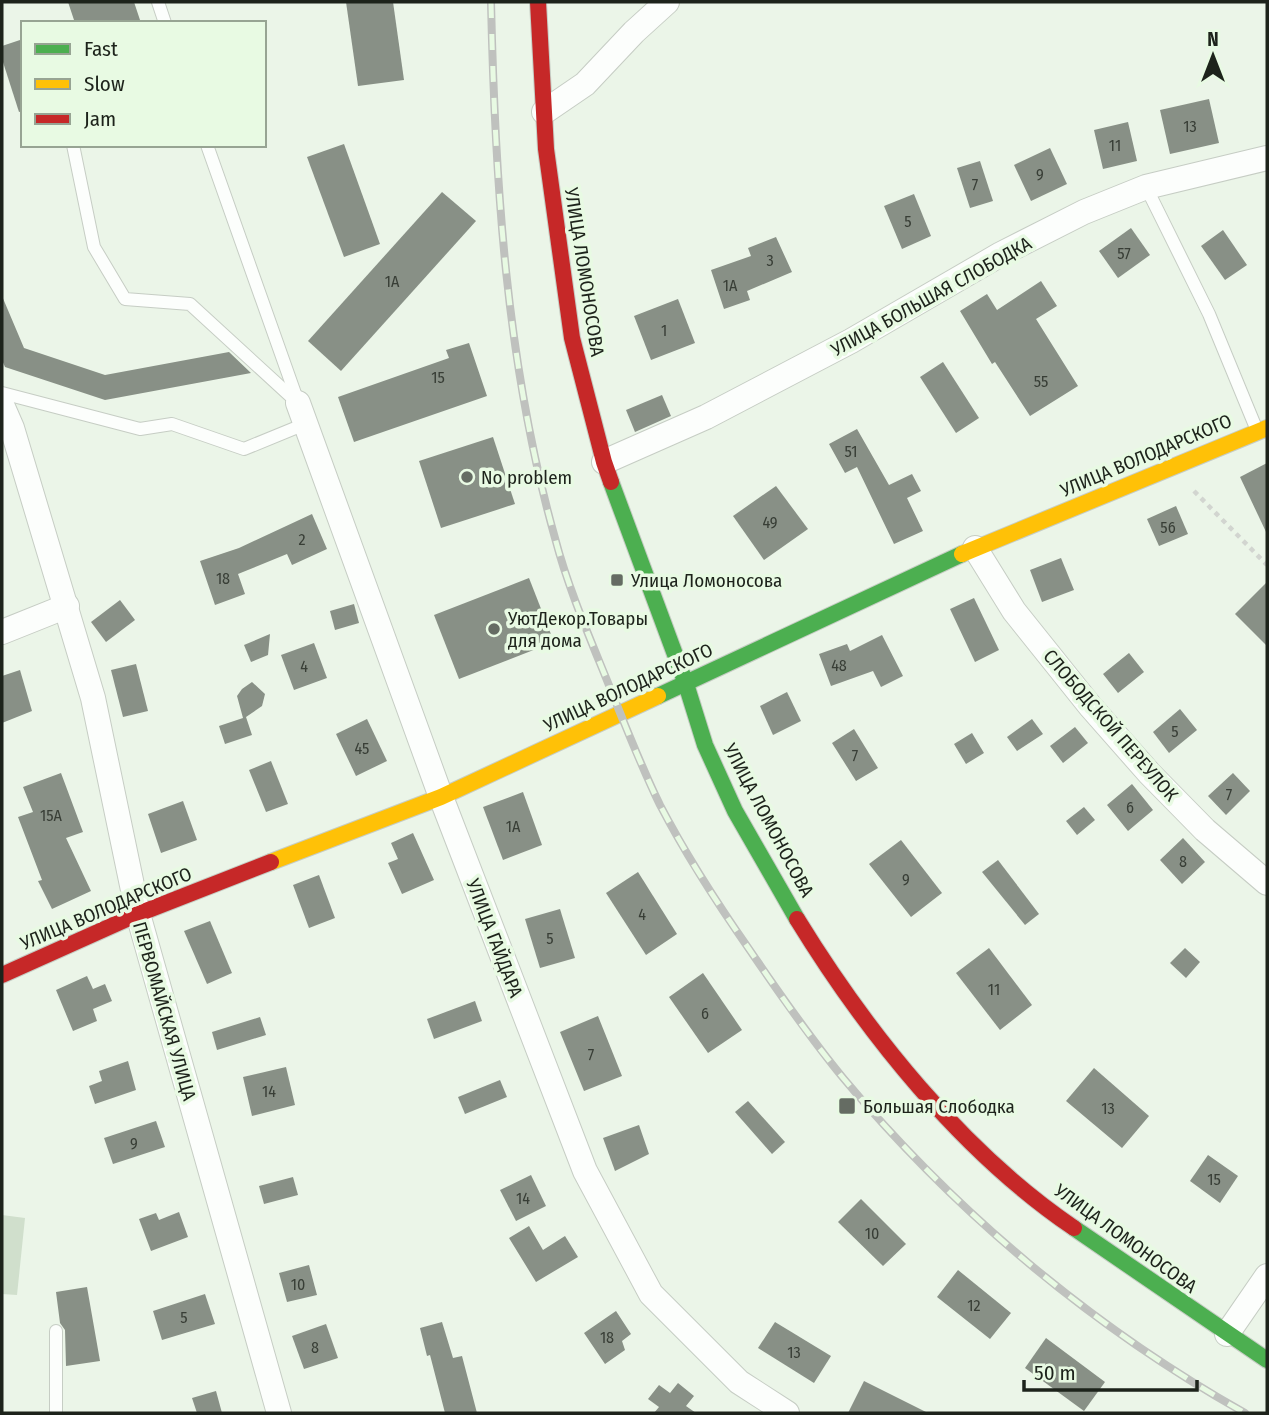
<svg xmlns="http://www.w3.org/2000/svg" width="1269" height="1415" font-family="'Fira Sans Condensed',sans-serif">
<rect width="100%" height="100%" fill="#ebf5e8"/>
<path fill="#d0dfcc" d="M2,1215L25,1218L17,1295L2,1294Z"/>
<g fill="#889086">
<path d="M68,2H134L141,23H75Z"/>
<path d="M346,2H393L404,80L358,86Z"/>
<path d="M23,39V111L19,112L2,59V46Z"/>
<path d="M1209,99L1219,143L1170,154L1160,110Z"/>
<path d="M1128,122L1137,161L1103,169L1094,130Z"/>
<path d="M344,144L380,244L344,257L307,157Z"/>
<path d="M1050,148L1067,184L1031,201L1014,165Z"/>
<path d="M980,161L993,201L970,208L957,168Z"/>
<path d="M442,192L476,221L341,371L308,341Z"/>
<path d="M914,194L931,236L902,249L884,206Z"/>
<path d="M1131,228L1150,255L1118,278L1099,251Z"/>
<path d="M1223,230L1247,265L1225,280L1201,246Z"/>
<path d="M776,237L792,272L747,291L750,300L724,309L711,270L751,256L748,248Z"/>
<path d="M1041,281L1057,306L1036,319L1078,386L1030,416L995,362L992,364L960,311L987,294L997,310Z"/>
<path d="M2,296L24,348L105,375L229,352L251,373L105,400L5,367L2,360Z"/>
<path d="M678,299L695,343L651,360L634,316Z"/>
<path d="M469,343L487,396L354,442L338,397L449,358L446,350Z"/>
<path d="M943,362L979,418L956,433L920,377Z"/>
<path d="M662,395L671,416L635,432L626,410Z"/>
<path d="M857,429L889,485L912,474L921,491L907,498L923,531L894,544L857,467L845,473L829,444Z"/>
<path d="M493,437L515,504L441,528L419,461Z"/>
<path d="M1267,463V534L1240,477Z"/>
<path d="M776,486L808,529L764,560L733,516Z"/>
<path d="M1176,506L1188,534L1159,546L1147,519Z"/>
<path d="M312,514L327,549L292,565L287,554L238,574L245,594L215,605L200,561L239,548Z"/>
<path d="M1061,558L1074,590L1042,602L1030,570Z"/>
<path d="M529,578L554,642L459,679L434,615Z"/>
<path d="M1267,582V646L1235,614Z"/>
<path d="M974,598L999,650L975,662L950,609Z"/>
<path d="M120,600L135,620L106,642L91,622Z"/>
<path d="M354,604L359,623L335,630L330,611Z"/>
<path d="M270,634L268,655L251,662L244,645Z"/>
<path d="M882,635L903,676L881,687L873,671L831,686L819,654L847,644L850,651Z"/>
<path d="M314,643L327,678L294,690L281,655Z"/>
<path d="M1129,653L1144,672L1118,693L1103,674Z"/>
<path d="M136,664L148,711L123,717L111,670Z"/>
<path d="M20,670L32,711L2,723V676Z"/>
<path d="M252,682L265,694L262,706L246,717L252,735L225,744L219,726L243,718L237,696L242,689Z"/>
<path d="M787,692L801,721L773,735L760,706Z"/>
<path d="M1180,709L1197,730L1169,753L1153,732Z"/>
<path d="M367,719L387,761L356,776L336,734Z"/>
<path d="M1032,719L1043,734L1017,751L1007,737Z"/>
<path d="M1075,727L1088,743L1063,763L1050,746Z"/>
<path d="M854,729L878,768L856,781L832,743Z"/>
<path d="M972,733L984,753L966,764L954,744Z"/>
<path d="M271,761L288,804L266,812L249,770Z"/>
<path d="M61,773L83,832L66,838L91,891L52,909L38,881L42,880L18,817L33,812L23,787Z"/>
<path d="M1233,773L1250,791L1226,815L1208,796Z"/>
<path d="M1132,784L1153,810L1128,831L1107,805Z"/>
<path d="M523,792L542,845L503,860L483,807Z"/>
<path d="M183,801L197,840L161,853L148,814Z"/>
<path d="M1084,807L1095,820L1077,835L1066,821Z"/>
<path d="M413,833L434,880L402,894L388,863L398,859L391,843Z"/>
<path d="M1183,838L1205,862L1182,884L1160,860Z"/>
<path d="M901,840L942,893L911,917L869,864Z"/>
<path d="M998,860L1039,914L1025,925L982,872Z"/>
<path d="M638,872L677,934L646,955L606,893Z"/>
<path d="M319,875L335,918L309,928L293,885Z"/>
<path d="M560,909L575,958L540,968L525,919Z"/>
<path d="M210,921L232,973L207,984L184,931Z"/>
<path d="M989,948L1032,1005L1000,1030L956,973Z"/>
<path d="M1185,948L1200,962L1186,978L1170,963Z"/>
<path d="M703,973L742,1030L708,1053L669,997Z"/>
<path d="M87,976L93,989L105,984L112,1001L93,1009L97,1021L73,1031L56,990Z"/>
<path d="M475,1001L482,1021L434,1039L427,1019Z"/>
<path d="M598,1016L622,1076L584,1091L560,1032Z"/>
<path d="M260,1017L266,1035L217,1050L212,1032Z"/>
<path d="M128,1061L136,1090L95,1104L89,1086L102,1081L99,1071Z"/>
<path d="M286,1067L295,1105L252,1116L243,1077Z"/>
<path d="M1094,1068L1149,1116L1122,1148L1066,1101Z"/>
<path d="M500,1080L507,1097L465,1114L458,1097Z"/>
<path d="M748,1101L785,1142L772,1154L735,1112Z"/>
<path d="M156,1121L165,1147L113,1164L104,1138Z"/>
<path d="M639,1125L649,1154L615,1171L603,1138Z"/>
<path d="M1208,1155L1238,1176L1220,1203L1190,1181Z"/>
<path d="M531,1175L546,1206L516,1221L500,1190Z"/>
<path d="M293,1177L298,1195L264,1204L259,1186Z"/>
<path d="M861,1199L906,1244L883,1266L838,1222Z"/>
<path d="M179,1212L188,1237L151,1251L139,1219L156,1213L159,1220Z"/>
<path d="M529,1226L543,1250L565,1236L578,1257L536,1282L509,1238Z"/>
<path d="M309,1265L317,1295L287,1302L279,1273Z"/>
<path d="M958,1270L1011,1313L990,1339L937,1297Z"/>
<path d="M87,1287L100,1361L66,1366L65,1330L60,1323L56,1292Z"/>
<path d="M205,1294L215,1324L162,1340L153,1311Z"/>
<path d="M616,1311L631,1334L622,1341L625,1350L605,1364L584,1333Z"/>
<path d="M442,1322L453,1358L462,1356L477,1413H445L430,1355L427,1356L420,1328Z"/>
<path d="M775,1322L831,1356L814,1383L758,1348Z"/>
<path d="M326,1324L338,1358L304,1369L292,1336Z"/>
<path d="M1046,1338L1105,1382L1084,1411L1025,1368Z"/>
<path d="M864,1381L928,1413H848Z"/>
<path d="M678,1383L694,1396L686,1406L696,1413H654L659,1407L648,1399L659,1385L670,1393Z"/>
<path d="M216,1391L222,1413H197L192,1398Z"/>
</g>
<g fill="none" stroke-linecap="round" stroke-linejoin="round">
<defs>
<g id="lane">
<path d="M158,2L165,23"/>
<path d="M73,145L94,247L125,299L190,304L298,403"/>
<path d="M207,145L297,399"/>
<path d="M1146,187L1209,314L1256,428"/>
<path d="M2,393L140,429L172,424L244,449L305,424"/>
<path d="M56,1331V1413"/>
</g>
<g id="street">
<path d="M544,112L585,84L634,32L667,2"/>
<path d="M298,403L441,797L585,1171L651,1294L739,1382L787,1413"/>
<path d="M2,405L12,428L93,698L138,914L279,1413"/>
<path d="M604,462L706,417L851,341L1001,254L1084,212L1146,187L1267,158"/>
<path d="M975,548L1014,611L1090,706L1149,773L1205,830L1267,883"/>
<path d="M2,632L67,606"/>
<path d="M1227,1334L1267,1276"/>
</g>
<g id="fast">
<path d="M611,482L686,684L705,745L735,811L797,919"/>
<path d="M658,696L962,554"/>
<path d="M1074,1228L1267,1360"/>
</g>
<g id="slow">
<path d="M962,554L1267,428"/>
<path d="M271,862L441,797L658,696"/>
</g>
<g id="jam">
<path d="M538,2L546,149L572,338L604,462L611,482"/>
<path d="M797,919C867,1033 962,1152 1074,1228"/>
<path d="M2,975L138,914L271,862"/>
</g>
</defs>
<use href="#lane" stroke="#c6cdc4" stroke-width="14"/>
<use href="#street" stroke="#c6cdc4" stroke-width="26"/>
<use href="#fast" stroke="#c6cdc4" stroke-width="18"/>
<use href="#slow" stroke="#c6cdc4" stroke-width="18"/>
<use href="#jam" stroke="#c6cdc4" stroke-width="18"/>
<path stroke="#d2d5d0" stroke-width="4.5" stroke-dasharray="5 5" stroke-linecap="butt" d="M1194,491L1267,565"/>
<use href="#lane" stroke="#fcfefc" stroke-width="12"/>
<use href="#street" stroke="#fcfefc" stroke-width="24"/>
<use href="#fast" stroke="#4caf50" stroke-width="16"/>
<use href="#slow" stroke="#ffc107" stroke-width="16"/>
<use href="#jam" stroke="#c62828" stroke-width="16"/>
<defs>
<path id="rail" d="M491,2C495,181 506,364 555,538C567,584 586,629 604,673C622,717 639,762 660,805C686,855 717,903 749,949C779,993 810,1038 844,1079C955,1212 1094,1328 1245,1413"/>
</defs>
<use href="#rail" stroke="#bfc1be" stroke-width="8"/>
<use href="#rail" stroke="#e8fae3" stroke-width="5" stroke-dasharray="16" stroke-linecap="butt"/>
</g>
<g fill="#656c63" stroke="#e8fae3" stroke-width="2.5">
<circle cx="467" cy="477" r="7"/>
<rect x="610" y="573" width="14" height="14" rx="3.5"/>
<circle cx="494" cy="629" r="7"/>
<rect x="838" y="1097" width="18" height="18" rx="3.5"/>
</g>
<g text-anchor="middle" stroke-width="7" stroke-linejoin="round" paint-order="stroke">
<g font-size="16" fill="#383e36">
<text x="1190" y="132">13</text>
<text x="1115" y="151">11</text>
<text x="1040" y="180">9</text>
<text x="975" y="190">7</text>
<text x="908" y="227">5</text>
<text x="1124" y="259">57</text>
<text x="770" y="266">3</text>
<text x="392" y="287">1А</text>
<text x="730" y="291">1А</text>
<text x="664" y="336">1</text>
<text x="438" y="383">15</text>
<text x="1041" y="387">55</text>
<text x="851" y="457">51</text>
<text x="770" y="528">49</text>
<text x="1168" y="533">56</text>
<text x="302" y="545">2</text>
<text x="223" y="584">18</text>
<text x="839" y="671">48</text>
<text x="304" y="672">4</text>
<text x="1175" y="737">5</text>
<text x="362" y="754">45</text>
<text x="855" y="761">7</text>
<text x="1229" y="800">7</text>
<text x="1130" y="813">6</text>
<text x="51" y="821">15А</text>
<text x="513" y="832">1А</text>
<text x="1183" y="867">8</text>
<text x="906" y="885">9</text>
<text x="642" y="920">4</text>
<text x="550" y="944">5</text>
<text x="994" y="995">11</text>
<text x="705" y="1019">6</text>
<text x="591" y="1060">7</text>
<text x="269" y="1097">14</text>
<text x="1108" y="1114">13</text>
<text x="134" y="1149">9</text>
<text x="1214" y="1185">15</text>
<text x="523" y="1204">14</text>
<text x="872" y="1239">10</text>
<text x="298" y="1290">10</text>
<text x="974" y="1311">12</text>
<text x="184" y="1323">5</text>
<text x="607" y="1343">18</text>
<text x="315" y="1353">8</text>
<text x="794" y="1358">13</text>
</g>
<g font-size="19" fill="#1d231b" stroke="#e8fae3">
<text transform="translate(585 272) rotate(81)" y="7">УЛИЦА ЛОМОНОСОВА</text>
<text transform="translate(931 296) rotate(-29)" y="7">УЛИЦА БОЛЬШАЯ СЛОБОДКА</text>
<text transform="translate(1146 455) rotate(-23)" y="7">УЛИЦА ВОЛОДАРСКОГО</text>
<text transform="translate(628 687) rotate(-25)" y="7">УЛИЦА ВОЛОДАРСКОГО</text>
<text transform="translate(1111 725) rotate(49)" y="7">СЛОБОДСКОЙ ПЕРЕУЛОК</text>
<text transform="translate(769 820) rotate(62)" y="7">УЛИЦА ЛОМОНОСОВА</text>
<text transform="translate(106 908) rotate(-23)" y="7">УЛИЦА ВОЛОДАРСКОГО</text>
<text transform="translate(495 938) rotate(69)" y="7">УЛИЦА ГАЙДАРА</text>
<text transform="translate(165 1011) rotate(74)" y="7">ПЕРВОМАЙСКАЯ УЛИЦА</text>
<text transform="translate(1126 1238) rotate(36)" y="7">УЛИЦА ЛОМОНОСОВА</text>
</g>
<g font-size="19" fill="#1d231b" stroke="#e8fae3" text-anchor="start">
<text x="481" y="484">No problem</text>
<text x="631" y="587">Улица Ломоносова</text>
<text x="508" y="625">УютДекор.Товары<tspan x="508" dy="22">для дома</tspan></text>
<text x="863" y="1113">Большая Слободка</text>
</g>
</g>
<rect width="1269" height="1415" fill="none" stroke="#1d231b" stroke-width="7"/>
<rect x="21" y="21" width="245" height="126" fill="#e8fae3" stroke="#97a493" stroke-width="2"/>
<rect x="35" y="44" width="35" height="10" fill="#4caf50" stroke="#97a493" stroke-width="2"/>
<text x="84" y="56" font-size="21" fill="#1d231b">Fast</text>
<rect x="35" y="79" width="35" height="10" fill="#ffc107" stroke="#97a493" stroke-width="2"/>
<text x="84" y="91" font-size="21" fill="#1d231b">Slow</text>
<rect x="35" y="114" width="35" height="10" fill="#c62828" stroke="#97a493" stroke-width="2"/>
<text x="84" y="126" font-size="21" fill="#1d231b">Jam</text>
<g transform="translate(1213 56)" stroke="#e8fae3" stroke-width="5" paint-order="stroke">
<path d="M0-5L12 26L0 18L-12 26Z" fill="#1d231b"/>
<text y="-10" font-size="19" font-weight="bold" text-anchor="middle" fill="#1d231b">N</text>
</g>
<path d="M1024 1380v10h173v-10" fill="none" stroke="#1d231b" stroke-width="3.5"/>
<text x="1034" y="1380" font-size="21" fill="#1d231b" stroke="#e8fae3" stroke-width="5" paint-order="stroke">50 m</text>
</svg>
